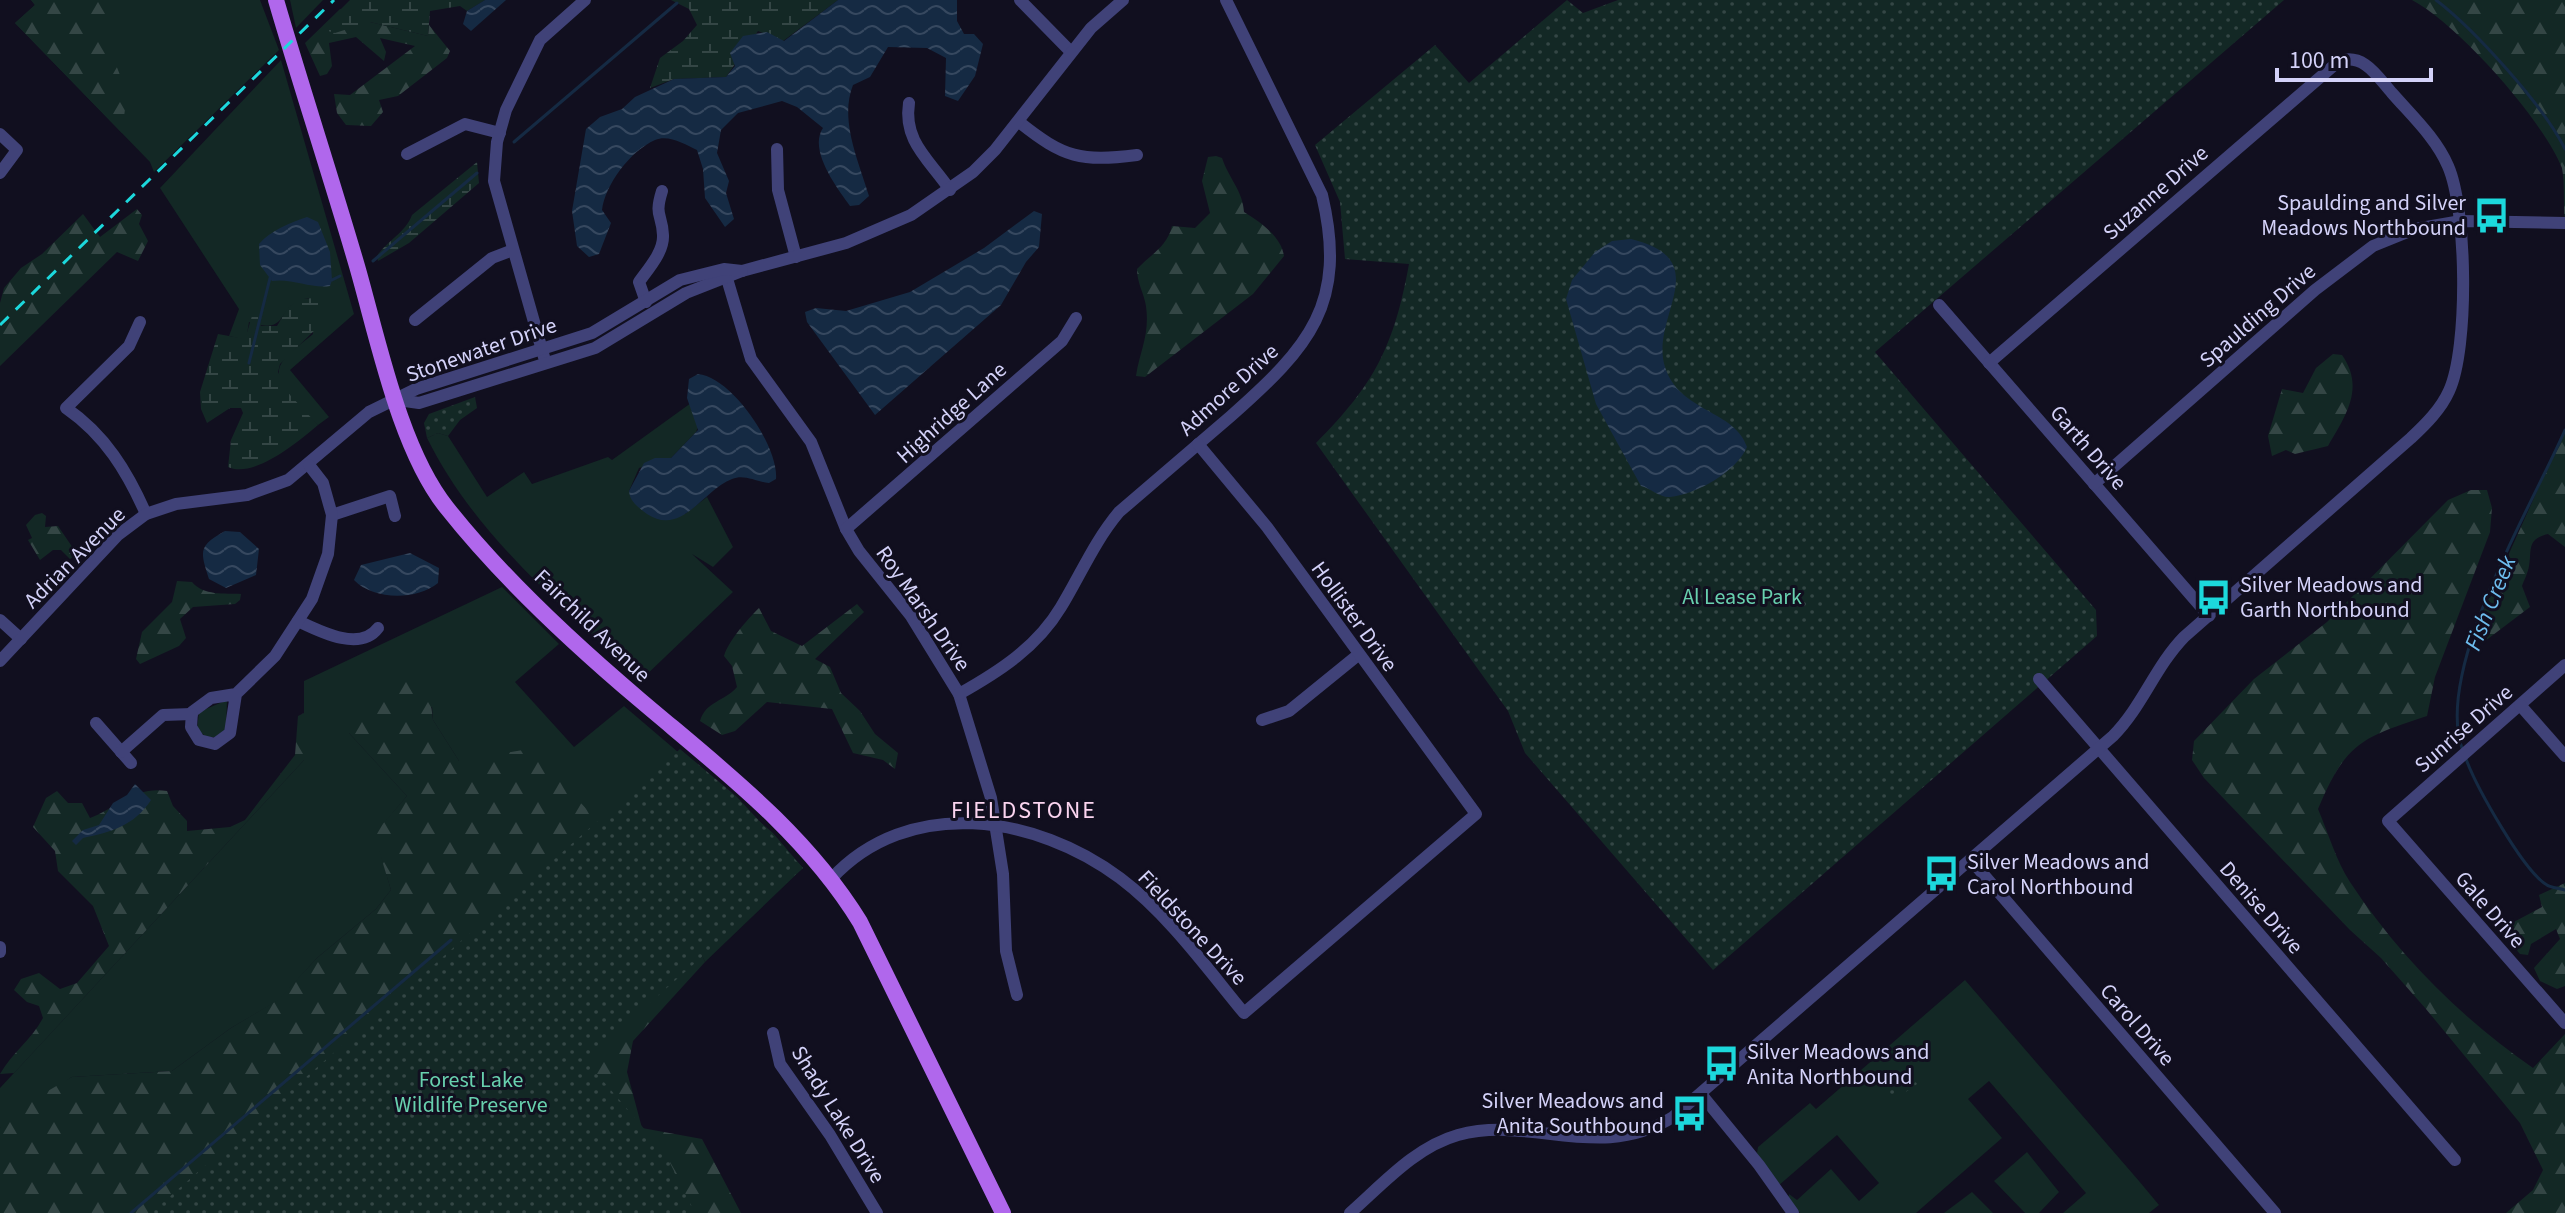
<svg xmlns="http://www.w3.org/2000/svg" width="2565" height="1213" font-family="'Source Sans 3',sans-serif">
<defs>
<pattern id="forest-firs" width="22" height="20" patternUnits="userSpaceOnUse" patternTransform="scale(2)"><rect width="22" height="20" fill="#132825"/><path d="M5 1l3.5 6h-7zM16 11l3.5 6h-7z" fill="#344645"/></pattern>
<pattern id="wetland-marsh" width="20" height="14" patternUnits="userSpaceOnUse" patternTransform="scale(2)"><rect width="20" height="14" fill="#132825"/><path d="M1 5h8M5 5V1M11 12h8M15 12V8" fill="none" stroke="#344645"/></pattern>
<pattern id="park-dots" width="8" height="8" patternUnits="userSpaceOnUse" patternTransform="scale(2)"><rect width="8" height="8" fill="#132825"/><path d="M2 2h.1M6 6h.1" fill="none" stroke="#344645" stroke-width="1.8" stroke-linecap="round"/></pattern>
<pattern id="water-waves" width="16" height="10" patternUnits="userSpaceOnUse" patternTransform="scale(2)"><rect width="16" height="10" fill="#152a43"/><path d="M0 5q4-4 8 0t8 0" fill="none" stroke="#36485f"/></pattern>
</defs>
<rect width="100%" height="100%" fill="#110f1f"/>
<g fill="#132825">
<path d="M31,0H260L279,50L154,172L150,162L15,23L35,5Z"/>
<path d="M290,0H323L296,28Z"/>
<path d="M281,60L354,314L290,370L329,417L318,425C306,413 272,385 280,366C285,354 303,343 313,334L309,298C274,303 292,337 249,322L246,340L229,336L239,309L160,188Z"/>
<path d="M691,403L698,427L696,432L671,458L639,468L629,491L685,514L707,497L733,547L713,567L692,554L733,592L641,680C562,605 476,537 427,438L438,433L448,436L487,497L524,472L532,484L608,457L612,460Z"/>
<path d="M502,587L559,644L515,682L574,747L624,706L773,833L803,868L705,962L692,934L600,823L459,761L433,720L432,707L349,733L407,796L375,834L391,890L376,909L317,958L279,1000L231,1028L172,1071L72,1077L0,1128V1088L304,760V681Z"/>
<path d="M227,700L226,729L216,737H206L197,729L199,712Z"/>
<path d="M1965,980L2139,1181L2159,1205L2149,1213H2063L2086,1193L1989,1081L1968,1099L2002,1138L1916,1213H1800L1788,1199L1789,1194L1797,1200L1831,1169L1859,1201L1879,1183L1837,1135L1778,1186L1757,1153L1758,1147L1810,1103L1816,1109Z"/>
<path d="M2027,1152L2059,1192L2039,1213H2025L1994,1181Z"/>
<path d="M1972,1192L1993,1213H1944Z"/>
</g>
<g fill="url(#forest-firs)">
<path d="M31,0H104L110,21L109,47L127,93L122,133L15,23L35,5Z"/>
<path d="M2412,0H2565V223C2563,207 2565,184 2562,168C2542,119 2459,25 2412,0Z"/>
<path d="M340,9L370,22L428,36L429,25L450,51L447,58L398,96L379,100L383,112L371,126L346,125L337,113L334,94L350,95L415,46L380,38L386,52L384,61L356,37L329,43L332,66L327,74L320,76L305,43Z"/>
<path d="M1216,156L1222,158C1229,179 1243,191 1244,212C1260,222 1281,236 1284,256L1253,294L1145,377L1136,376C1140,350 1150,335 1146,306C1144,293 1137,283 1137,269C1151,254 1167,247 1172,226L1195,228L1210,213L1202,181L1208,157Z"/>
<path d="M137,209L142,215L139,224L148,241L138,261L117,252L0,366V303L4,288L21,268L42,254L83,214L100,237Z"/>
<path d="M2333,354L2342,355C2365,388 2346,415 2328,446L2295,454L2286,450L2272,456L2268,436L2282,389L2303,393L2316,368Z"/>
<path d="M2565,429V547L2548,534C2526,539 2532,551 2529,566C2528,573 2524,580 2522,586L2530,607L2485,641L2476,627Z"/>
<path d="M2471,490H2487L2492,508L2490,532L2435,677L2427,716C2360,738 2346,743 2318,809C2328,832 2336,861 2350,882C2398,955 2462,1019 2533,1068L2565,1034V1213H2506L2533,1190L2543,1170L2520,1123L2426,1009L2381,958L2350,930L2204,778L2192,760L2194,741L2254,679L2327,622L2448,500Z"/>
<path d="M42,513L46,516L45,527L58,526L77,554L70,559L61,550H53L40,560L28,540L32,538L26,525L35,515Z"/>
<path d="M177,581L192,582C204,596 224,593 241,594L240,600L235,604L193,607L180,619L186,638L179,646L140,664L136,659L142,632L172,602Z"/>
<path d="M857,604L864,612L815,659L830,667L841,693L860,711L875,734L898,753L895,769L883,760L853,753L832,709L767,702L735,731L722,735L700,721C706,701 724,702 737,687L732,666L724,656C729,640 747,620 759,608L771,631L802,646Z"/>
<path d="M404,682H428L433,720L459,761L529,749L600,823L692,934L705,962L633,1041L627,1072L642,1128L702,1139L741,1213H0V1128L8,1114L72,1077L172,1071L231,1028L278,1000L317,958L376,909L391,890L374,834L407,796L349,733L347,715L383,685Z"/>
<path d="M304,713V760L14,1073L0,1074C12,1053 32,1039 43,1018L39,1006L27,1002L14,990L21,979L39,973L60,989L77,983L109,946L93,906L58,871L55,851L33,827L46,798L57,791L68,803H82L90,818C117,808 135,786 167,791L173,806L187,821V831L230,827L245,820L295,755L298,716Z"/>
<path d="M2565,883V986L2557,989L2540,981L2534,968L2560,939L2556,929L2531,944L2528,955L2520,954L2507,939L2510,924L2542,907L2539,895Z"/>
</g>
<g fill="url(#wetland-marsh)">
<path d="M350,0H485L467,11L460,6L430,11L428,36L370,22L335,33L321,29Z"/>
<path d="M671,0H838L783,41L758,31L726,77L674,79L650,88L660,58L683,41L697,25L689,9Z"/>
<path d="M477,162L479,183L409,243L378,261L377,256C387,241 406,232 412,215Z"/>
<path d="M318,298L321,324L280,364L278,372L290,395L318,425C299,441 254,479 228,467L231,440L243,413L241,408H230L207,423L201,409L200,392L218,334L245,339L252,316L257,314L261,326H277L287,309L298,299Z"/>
</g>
<g fill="url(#park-dots)">
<path d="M1567,0L1583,13L1618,0H2284L1875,352L2096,610L2097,636L1713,970L1525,753L1508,711L1316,443C1375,384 1394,346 1409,264L1345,259L1340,202L1315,145L1435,45L1469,83Z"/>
<path d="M475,397L477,408L460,420L448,436L438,433L427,438L424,423L429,414Z"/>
<path d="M680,749L737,797L803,868L585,1060L665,1153L695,1213H151Z"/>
<path d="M1906,1066L1917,1084L1896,1099L1882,1086Z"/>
</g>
<g fill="url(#water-waves)">
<path d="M485,0H506L471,31L463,24L467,11Z"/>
<path d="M838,0H957V21L964,34H974L983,44L975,76L958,101L945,96L946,58L927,48L888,47L870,77L853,85C839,120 859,162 869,196L859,205L850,206C837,188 808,150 823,128L797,107L782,101L738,113L721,130L717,153L729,181L726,193L734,219L725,227L705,198L703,169L697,150C685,144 668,134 655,140C630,151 605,185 602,210L611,223L599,254L589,257L577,246L572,211L586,129L600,117L622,109L635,97L674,79L726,77L735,66L730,53L743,36L767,32L784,41Z"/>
<path d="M1034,211L1042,214L1039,247L1026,262L1001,305L875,415L807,322L805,312L816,308L846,311L910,292L984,248Z"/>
<path d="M307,217L318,222L330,252L332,280L330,286C312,289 292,278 272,281L260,265L259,244C271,230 290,223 307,217Z"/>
<path d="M1631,239C1718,260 1649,317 1665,367C1679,412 1735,410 1747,447C1736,472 1697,494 1670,497C1660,498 1650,488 1641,486L1596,404L1566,299L1572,280L1595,252L1612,241Z"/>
<path d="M698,374C732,377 779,447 776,479L769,483C756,482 745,474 732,479C703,490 682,537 647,514C638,507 630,502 629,491L644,463L655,458H671L698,430L687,398L689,379Z"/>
<path d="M225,531L240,532L259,549L256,575L226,588L209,579C200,551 198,546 225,531Z"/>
<path d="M410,553L439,568L438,583C416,601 373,600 354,580L361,565Z"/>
<path d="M135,784L151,800C134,826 111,832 83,838L76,845L72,841L83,830L99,825L113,803L127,795Z"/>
</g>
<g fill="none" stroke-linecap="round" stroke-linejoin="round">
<g stroke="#152a43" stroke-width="3">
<path d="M2436,0C2474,29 2544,106 2565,149"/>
<path d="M514,142L677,3"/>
<path d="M373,261L477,173"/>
<path d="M332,280L340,276"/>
<path d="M249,363L270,278"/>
<path d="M2463,751C2432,672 2532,506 2565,430"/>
<path d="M2466,759C2476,786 2523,871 2547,885C2551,888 2560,888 2565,890"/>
<path d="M131,1213L451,940"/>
</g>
<g stroke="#404278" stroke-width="12">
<path d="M1020,0L1071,52"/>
<path d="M909,103C903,142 930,160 950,190"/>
<path d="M1019,122C1064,158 1081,162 1137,155"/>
<path d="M0,134L17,150L0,173"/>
<path d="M777,149L778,190L796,257"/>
<path d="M407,154L465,124L500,133"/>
<path d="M725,272L751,359L811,442L846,529L859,551L911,616L959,694L991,798L1003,874L1006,951L1017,995"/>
<path d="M646,302L639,282C648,269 664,252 663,235C662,213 654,217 662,191"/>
<path d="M1939,305L2209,616"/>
<path d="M415,320L492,258L513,250"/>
<path d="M140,322L129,346L66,408C105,435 127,471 146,514"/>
<path d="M544,357L494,181L497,142L506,110L540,40L585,0"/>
<path d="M398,400L419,403L595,348L686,293L742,271L846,243L911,215L973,172L995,150L1091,28L1123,0"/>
<path d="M2094,484L2315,290L2373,246L2415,229L2461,221L2565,223"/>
<path d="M332,515L390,496L395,516"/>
<path d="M846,529L1062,341L1076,318"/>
<path d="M0,620L21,639"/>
<path d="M298,621C321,632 360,652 378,628"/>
<path d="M0,661L118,535L146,514L176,504L247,495L288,480L369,412L416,389L592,333L680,280L724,269L742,271"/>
<path d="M2565,665L2388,821L2565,1023"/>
<path d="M2039,679L2455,1160"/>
<path d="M236,694L211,698L192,712L191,727L199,740L215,744L230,733L236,694L275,656L312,599L328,554L332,515L323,483L309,465"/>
<path d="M959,694C1000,671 1037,647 1061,607C1081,574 1094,542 1119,512C1156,480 1194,448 1231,416C1309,347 1348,304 1322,195L1226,0"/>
<path d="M2520,705L2565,756"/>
<path d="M1262,720L1289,711L1358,655"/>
<path d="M96,723L131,763"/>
<path d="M121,752L163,715L192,714"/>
<path d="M1971,860L2275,1213"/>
<path d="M831,879C908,795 1036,815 1120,878C1168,914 1206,967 1244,1013L1476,814L1267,527L1198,444"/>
<path d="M0,947V952"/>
<path d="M773,1033L780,1064L830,1135L877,1213"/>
<path d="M1701,1094L1759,1165L1793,1213"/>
<path d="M1350,1213C1382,1185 1415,1147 1458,1135C1532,1115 1599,1163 1673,1117L2113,736C2142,707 2155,667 2184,637L2411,438C2426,424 2441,409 2449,391C2469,348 2467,209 2448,166C2436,138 2412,116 2392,93C2377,76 2364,53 2339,61L1989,363"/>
</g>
<path stroke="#b067ec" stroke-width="16" d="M276,0C302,89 331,177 357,266C378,339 400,450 447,508C500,575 575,645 640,700C720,768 805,832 860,922L1003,1213"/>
<path stroke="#1cd8dc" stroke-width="3" stroke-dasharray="12 10" stroke-linecap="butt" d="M0,325L334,0"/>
</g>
<defs>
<symbol id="bus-bare" viewBox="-9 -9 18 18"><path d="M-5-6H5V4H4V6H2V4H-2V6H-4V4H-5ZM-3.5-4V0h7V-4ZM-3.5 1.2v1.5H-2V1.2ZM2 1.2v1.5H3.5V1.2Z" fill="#1cd8dc" stroke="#110f1f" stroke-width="2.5" paint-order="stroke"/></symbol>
</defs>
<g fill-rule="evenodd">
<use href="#bus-bare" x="2466" y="190" width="51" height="51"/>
<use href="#bus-bare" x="2188" y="572" width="51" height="51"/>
<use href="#bus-bare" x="1916" y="848" width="51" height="51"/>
<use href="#bus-bare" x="1696" y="1038" width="51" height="51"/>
<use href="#bus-bare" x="1664" y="1088" width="51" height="51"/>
</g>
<g text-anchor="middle" stroke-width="6" stroke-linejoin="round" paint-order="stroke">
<g font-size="22" fill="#d4d2f9" stroke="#110f1f">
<text transform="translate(2155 192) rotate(-41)" y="8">Suzanne Drive</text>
<text transform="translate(2257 315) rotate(-41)" y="8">Spaulding Drive</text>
<text transform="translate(481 349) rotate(-19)" y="8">Stonewater Drive</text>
<text transform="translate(1228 389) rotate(-42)" y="8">Admore Drive</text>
<text transform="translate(951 412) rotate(-42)" y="8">Highridge Lane</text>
<text transform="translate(2089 447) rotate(49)" y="8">Garth Drive</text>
<text transform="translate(74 557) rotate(-45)" y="8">Adrian Avenue</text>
<text transform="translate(924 608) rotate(55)" y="8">Roy Marsh Drive</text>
<text transform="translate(1355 616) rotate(54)" y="8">Hollister Drive</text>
<text transform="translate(593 625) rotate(44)" y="8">Fairchild Avenue</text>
<text transform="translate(2463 728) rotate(-41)" y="8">Sunrise Drive</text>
<text transform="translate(2262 907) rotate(49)" y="8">Denise Drive</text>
<text transform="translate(2491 909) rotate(49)" y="8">Gale Drive</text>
<text transform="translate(1193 927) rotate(47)" y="8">Fieldstone Drive</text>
<text transform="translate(2138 1024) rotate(49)" y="8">Carol Drive</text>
<text transform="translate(839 1114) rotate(58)" y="8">Shady Lake Drive</text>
</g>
<g font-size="22" fill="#d4d2f9" stroke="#110f1f" text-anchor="start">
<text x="2466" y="210" text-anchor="end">Spaulding and Silver<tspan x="2466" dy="25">Meadows Northbound</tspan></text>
<text x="2240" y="592">Silver Meadows and<tspan x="2240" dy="25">Garth Northbound</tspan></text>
<text x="1967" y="869">Silver Meadows and<tspan x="1967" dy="25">Carol Northbound</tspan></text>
<text x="1747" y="1059">Silver Meadows and<tspan x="1747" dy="25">Anita Northbound</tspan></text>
<text x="1664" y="1108" text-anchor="end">Silver Meadows and<tspan x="1664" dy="25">Anita Southbound</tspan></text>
</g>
<g font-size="22" fill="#68d0ae" stroke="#110f1f">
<text x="1742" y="604">Al Lease Park</text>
<text x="471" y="1087">Forest Lake<tspan x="471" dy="25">Wildlife Preserve</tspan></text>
</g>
<g font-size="24" font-style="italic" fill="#6dbced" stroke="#110f1f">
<text transform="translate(2490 603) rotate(-68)" y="8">Fish Creek</text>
</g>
<g font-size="24" letter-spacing="2" fill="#fad4ef" stroke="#110f1f">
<text x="1024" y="818">FIELDSTONE</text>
</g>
</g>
<path d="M2277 68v12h154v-12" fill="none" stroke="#d4d2f9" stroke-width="4"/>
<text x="2289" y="68" font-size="24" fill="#d4d2f9" stroke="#110f1f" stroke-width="6" paint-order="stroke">100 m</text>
</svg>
